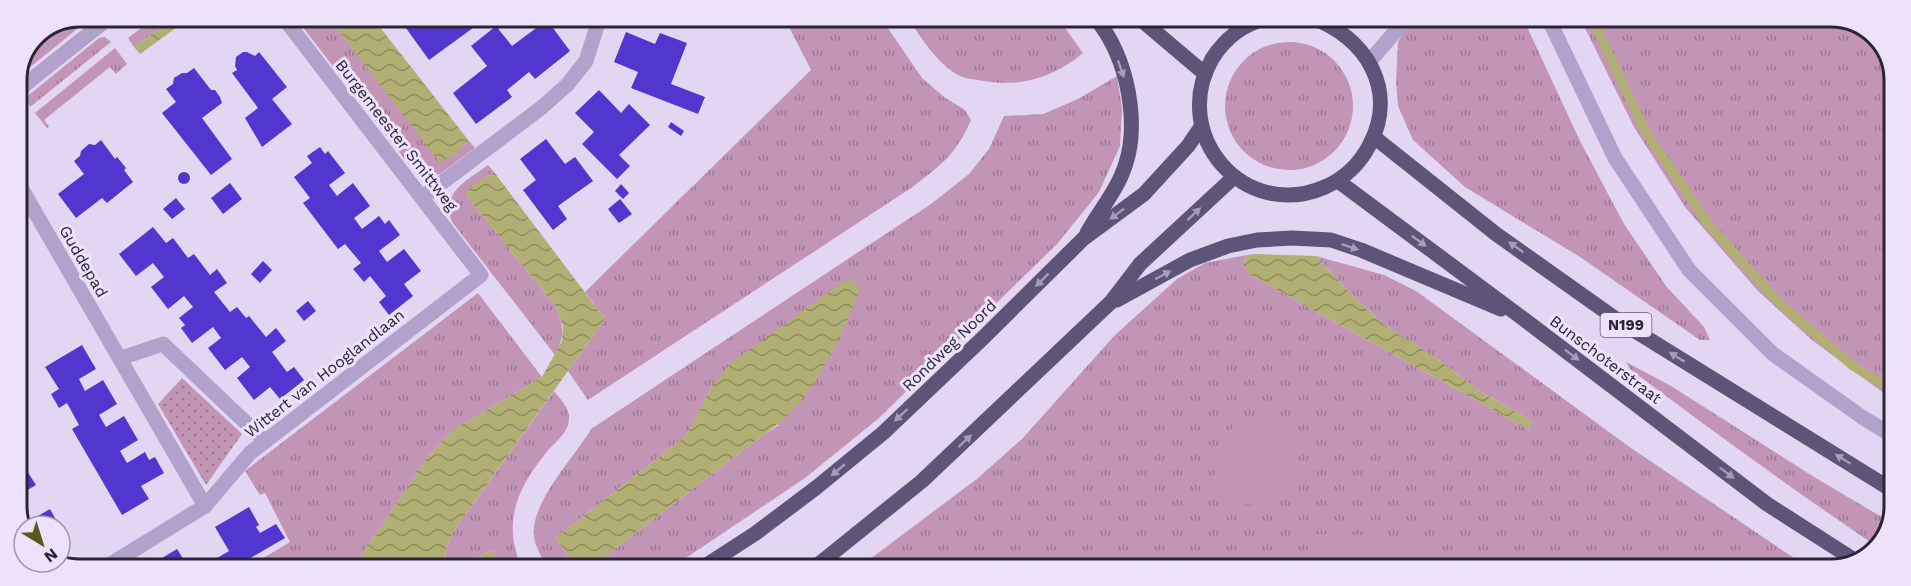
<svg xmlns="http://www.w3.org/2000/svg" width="1911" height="586" font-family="'Work Sans',sans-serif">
<defs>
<pattern id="grass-tufts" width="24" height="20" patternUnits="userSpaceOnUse" patternTransform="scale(1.5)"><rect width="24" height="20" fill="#c295b6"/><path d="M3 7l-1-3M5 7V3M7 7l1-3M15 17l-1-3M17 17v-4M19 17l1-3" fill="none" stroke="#9e7995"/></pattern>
<pattern id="park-dots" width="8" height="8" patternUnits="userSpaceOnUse" patternTransform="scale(1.5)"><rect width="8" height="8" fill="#c295b6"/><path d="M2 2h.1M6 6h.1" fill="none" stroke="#9e7995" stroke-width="1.8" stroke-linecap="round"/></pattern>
<pattern id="water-waves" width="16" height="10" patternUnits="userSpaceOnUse" patternTransform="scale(1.5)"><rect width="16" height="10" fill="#b1af73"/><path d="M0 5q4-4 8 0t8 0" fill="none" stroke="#908e5f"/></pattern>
</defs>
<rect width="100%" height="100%" fill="#e3d6f3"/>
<g fill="url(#grass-tufts)">
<path d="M80,17H92L18,77L35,35Z"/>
<path d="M156,17H176L134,47L128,38Z"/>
<path d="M295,17H328L375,77L460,148L469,141L475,148L440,174L435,175L422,158L410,166Z"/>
<path d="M784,17L881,18L922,78L944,97L965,110L971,120C956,155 940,166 911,188L588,400L568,371L605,319L585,292L811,70Z"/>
<path d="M908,18H1058L1083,53C1052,79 1018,88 978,80C973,79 966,79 960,76C938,65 921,38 908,18Z"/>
<path d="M1411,18H1523L1580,141L1624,224L1666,286L1704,327L1710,340H1700L1580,257L1465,187L1413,140L1398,106L1396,82L1398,42Z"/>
<path d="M1580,18L1848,19L1879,38L1894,76L1893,400L1812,340L1758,291L1685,207L1634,127Z"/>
<path d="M105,37L111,42L30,107L28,102L29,95L99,38Z"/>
<circle cx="1289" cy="106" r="64"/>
<path d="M115,48L127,64L116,74L110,67L44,120L49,126L47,128L35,113Z"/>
<path d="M1117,76L1122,109L1120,146L1099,192L1058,243L879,418L805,478L671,568H588L619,546L763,435L779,425L712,386L686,436L555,538L578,568H546C543,560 538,551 535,542C525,507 574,459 591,429L931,204L969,174L989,149L1004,116L1043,114L1078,99Z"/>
<path d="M488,165L494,172L473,187L466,195L556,307C564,328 565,335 555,355L452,222C439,193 468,180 488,165Z"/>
<path d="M1247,255L1243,266L1252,276L1528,429L1532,421L1478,390L1439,360L1385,325L1357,300L1316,256L1384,275L1416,291L1631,448L1794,558L1814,569H1793L1776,559L1760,567L1758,569L858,568L978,478L1022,439L1114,336L1177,279L1205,263Z"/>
<path d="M478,293L542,377L454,429L430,454L358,560L346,568L248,567L290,542L265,493L260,495L245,471Z"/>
<path d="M1626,362L1671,386L1814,477L1892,523L1876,546C1792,489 1711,430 1630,369Z"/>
<path d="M554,391C560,399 570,408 569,419C569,431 557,441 549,449C518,487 501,521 522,568H500L492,550L458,568H448L445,552L453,532Z"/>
</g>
<path fill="url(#park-dots)" d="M182,378L242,434L206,485L158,404Z"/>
<g fill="#c295b6">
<circle cx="1256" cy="463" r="42"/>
<path d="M1308,534L1439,537L1438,569H1308Z"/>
</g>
<g fill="url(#water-waves)">
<path d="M176,17H191L140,54L134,47Z"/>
<path d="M328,17H372L469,141L460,148L461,150L440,163Z"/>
<path d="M494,172L605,319L453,532L445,552L448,568H346L358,560L430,454L454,429L542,377L562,341L563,326L556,307L466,195V191L482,178L484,179Z"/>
<path d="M1256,254L1316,256L1357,300L1385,325L1439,360L1478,390L1532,421L1528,429L1252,276L1243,266L1247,255Z"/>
<path d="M852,279L860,289C840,341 811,405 763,435L619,546L588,568H578L555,538L686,436L712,386L731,363L840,284Z"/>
<path d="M492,550L500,568H458Z"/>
</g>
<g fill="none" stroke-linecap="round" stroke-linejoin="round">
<path stroke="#b1af73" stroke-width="9" d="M1592,18L1646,133L1709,225L1781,305L1853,366L1893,391"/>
</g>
<g fill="#5137cf">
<path d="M398,17H488L429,60Z"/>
<rect x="655" y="17" width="49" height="4"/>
<path d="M547,20L570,51L535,79L529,72L507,90L512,97L476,124L453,93L487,66L471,46L496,26L512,46Z"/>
<path d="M626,32L655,44L660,33L687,43L671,84L705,97L698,114L631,88L638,72L614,62Z"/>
<path d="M243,52H247L255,56L259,52L287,87L272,99L292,124L262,147L245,118L258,108L232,73L237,70L235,66L236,57Z"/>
<path d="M194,68L211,90H215L220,97L222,103L202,118L232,159L211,175L162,113L176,102L166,89L173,84L174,78L182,73H187Z"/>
<path d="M599,90L621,113L629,104L650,125L619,155L630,166L617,179L582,144L594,132L575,113Z"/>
<path d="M671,122L684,131L681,136L668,127Z"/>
<path d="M546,139L565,164L575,157L593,181L558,206L567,219L553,230L523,190L536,180L520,159Z"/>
<path d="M101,140L115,159L117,157L126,168L124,170L133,182L107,203L102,198L76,218L58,194L84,174L74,161L80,156L81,151L89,144L95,145Z"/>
<path d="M320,147L325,154L328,151L345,173L329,185L337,196L353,183L370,206L354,218L362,229L379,216L385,224L389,220L400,235L379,251L387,262L404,249L421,271L404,284L413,296L389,315L379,302L386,296L370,276L364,282L353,269L361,263L345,244L338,249L303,203L310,198L294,177L312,163L307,156Z"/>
<circle cx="184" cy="178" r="6"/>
<path d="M230,183L242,199L223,214L211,198Z"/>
<path d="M621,184L629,193L623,199L615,191Z"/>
<path d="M176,198L185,209L172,219L163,209Z"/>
<path d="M620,199L632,214L619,223L608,209Z"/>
<path d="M153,227L166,243L173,238L188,258L194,254L210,275L217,269L227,283L214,292L230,312L237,307L246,318L249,316L266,337L276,328L286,341L272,352L287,372L294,367L304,380L280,399L270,387L254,400L237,378L250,367L242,357L225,370L208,348L221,338L213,327L192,343L181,328L185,325L179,318L193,307L184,296L168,309L151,287L164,277L153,263L136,276L119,254Z"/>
<path d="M263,261L272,270L260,283L251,274Z"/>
<path d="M308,301L316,311L304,321L296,311Z"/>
<path d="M82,345L96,369L79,379L85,391L103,380L117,404L99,415L106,427L124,416L138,440L120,451L127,463L145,452L149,460L155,457L164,473L141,486L149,499L122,515L72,429L79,425L67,403L59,408L51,394L59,389L45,367Z"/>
<path d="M25,468L36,485L24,492L17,479V473Z"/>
<path d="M249,507L259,525L256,527L260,533L276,524L285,538L235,567H202L229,551L215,527Z"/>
<path d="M50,509L56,520L43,526L38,516Z"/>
<path d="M177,549L188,567H147Z"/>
</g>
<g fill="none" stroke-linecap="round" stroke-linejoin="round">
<g stroke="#b1a1cb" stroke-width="15">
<path d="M1548,18L1615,158L1689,270L1773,354L1862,417L1893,436"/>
<path d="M1369,62L1407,18"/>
<path d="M17,91L110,17"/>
<path d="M17,181L205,506"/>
<path d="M423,197L541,108L567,85L586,61L600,17"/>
<path d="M121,358L163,344L265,441"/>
<path d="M106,567L205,506L250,453L481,275L283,17"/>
</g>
<g stroke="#5e5478" stroke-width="15">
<path d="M1139,18L1204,73"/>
<path d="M1227,18L1241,28"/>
<path d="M1269,18C1245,23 1225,38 1212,59C1169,135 1244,222 1325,187C1345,178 1360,164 1370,144C1398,90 1366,37 1312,18"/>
<path d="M1374,137L1496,234L1616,319L1892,490"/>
<path d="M1338,181L1525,320L1767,504L1856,561"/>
<path d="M1087,233C1098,213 1114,194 1122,174C1142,128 1128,55 1095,18"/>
<path d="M1117,300L1190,260L1228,246L1257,240L1292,238L1331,240L1361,250L1501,309"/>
<path d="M702,568L756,533L817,487L883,433L984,337L1083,239L1144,194L1188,146L1201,127"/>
<path d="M814,568L922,481L1111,302L1140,264L1234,177"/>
</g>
</g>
<defs><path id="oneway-solid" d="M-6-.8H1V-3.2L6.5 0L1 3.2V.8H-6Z" transform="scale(1.5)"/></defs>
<g fill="#a69bb9">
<use href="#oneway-solid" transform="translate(1121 69) rotate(71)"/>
<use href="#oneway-solid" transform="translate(1117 214) rotate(143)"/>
<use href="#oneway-solid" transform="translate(1194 214) rotate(-43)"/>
<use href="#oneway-solid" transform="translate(1419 241) rotate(36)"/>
<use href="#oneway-solid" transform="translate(1350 247) rotate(18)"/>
<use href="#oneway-solid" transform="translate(1516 247) rotate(-145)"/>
<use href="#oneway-solid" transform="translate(1163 275) rotate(-28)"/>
<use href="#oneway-solid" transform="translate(1042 280) rotate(135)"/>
<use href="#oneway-solid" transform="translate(1572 355) rotate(37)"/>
<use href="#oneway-solid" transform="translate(1677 357) rotate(-148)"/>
<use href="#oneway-solid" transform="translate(901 415) rotate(137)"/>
<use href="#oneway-solid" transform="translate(965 441) rotate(-43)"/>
<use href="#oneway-solid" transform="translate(1843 459) rotate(-148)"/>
<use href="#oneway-solid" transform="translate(838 470) rotate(140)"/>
<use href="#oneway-solid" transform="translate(1727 473) rotate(37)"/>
</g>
<g text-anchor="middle" stroke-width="6" stroke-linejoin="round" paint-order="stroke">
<rect fill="#ede2fa" stroke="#645e70" stroke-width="1.5" x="1600.5" y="313" width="51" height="24" rx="4.5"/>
<g font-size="15" font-weight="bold" fill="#292535">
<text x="1626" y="330">N199</text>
</g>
<g font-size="16" fill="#292535" stroke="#ede2fa">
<text transform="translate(397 135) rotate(52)" y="6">Burgemeester Smittweg</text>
<text transform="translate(84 261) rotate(60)" y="6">Guddepad</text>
<text transform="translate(949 345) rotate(-44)" y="6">Rondweg Noord</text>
<text transform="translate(1606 359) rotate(37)" y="6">Bunschoterstraat</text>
<text transform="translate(324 373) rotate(-38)" y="6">Wittert van Hooglandlaan</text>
</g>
</g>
<path d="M0 0H1911V586H0ZM80 27H1831A53 53 0 0 1 1884 80V506A53 53 0 0 1 1831 559H80A53 53 0 0 1 27 506V80A53 53 0 0 1 80 27Z" fill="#ede2fa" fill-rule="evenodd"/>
<path fill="none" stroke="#292535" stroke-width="3" d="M80 27H1831A53 53 0 0 1 1884 80V506A53 53 0 0 1 1831 559H80A53 53 0 0 1 27 506V80A53 53 0 0 1 80 27Z"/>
<g transform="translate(42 544) rotate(142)"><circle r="28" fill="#ede2fa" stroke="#9f96ab" stroke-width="1.5"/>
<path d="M0-4.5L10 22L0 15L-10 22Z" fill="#595818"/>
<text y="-9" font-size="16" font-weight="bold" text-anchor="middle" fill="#292535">N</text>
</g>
</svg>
